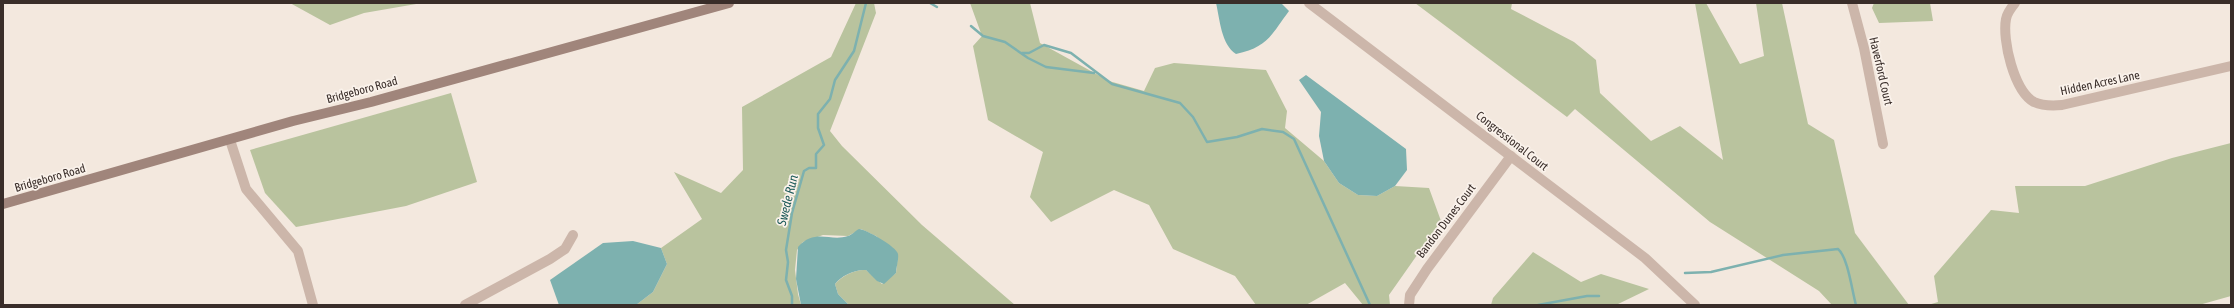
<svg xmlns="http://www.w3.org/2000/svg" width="2234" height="308" font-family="'Asap Condensed',sans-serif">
<rect width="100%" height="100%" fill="#f3e8de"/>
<g fill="#b9c39e">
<path d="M290,3H422L364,13L330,25Z"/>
<path d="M856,3H874L876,13L830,131L842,146L922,225L1015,305H849L838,294L835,284C842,276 855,269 866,270L882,284L896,273L898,255L876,236L861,229L848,236L823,235L803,242L797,250L795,270L798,294L801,305H636L653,292L667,264L661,248L702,219L674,172L721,193L743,170L742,107L831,57Z"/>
<path d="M970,3H1030L1040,43L1109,81L1144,91L1155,68L1174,63L1266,70L1287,111L1285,128L1324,161L1339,183L1358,195L1377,196L1395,186L1429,188L1441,221L1389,295L1390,305H1363L1345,283L1306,305H1256L1235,276L1173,249L1149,205L1114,190L1051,222L1030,197L1043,152L988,120L973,46L982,36Z"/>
<path d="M1415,3H1512L1511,9L1574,42L1596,60L1600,93L1651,141L1680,126L1723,160L1695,3H1706L1740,64L1764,56L1756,3H1782L1808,124L1834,140L1855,233L1909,305H1832L1819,291L1710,222L1575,109L1567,117Z"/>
<path d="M1874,3H1930L1933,21L1879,23L1872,8Z"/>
<path d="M451,93L477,182L406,206L296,227L265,193L250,150Z"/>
<path d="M2231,143V296L2199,305H1928L1938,302L1934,276L1991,210L2019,213L2015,186H2085L2172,158Z"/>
<path d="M1533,252L1581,282L1601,274L1649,289L1616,305H1491L1493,298Z"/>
</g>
<g fill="#7db1af">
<path d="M1216,3H1281L1289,11C1271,35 1268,47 1236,54C1221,44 1220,20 1216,3Z"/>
<path d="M1306,75L1406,149L1407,170L1395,186L1377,196L1358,195L1339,183L1324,161L1319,136L1321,112L1299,80Z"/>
<path d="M859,229C866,229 897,247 898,254C899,260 896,267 896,273L884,284L877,281L866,270C855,269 841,276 835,284L838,294L849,305H801L796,279L798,247C815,228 830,242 848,236C852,235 855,231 859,229Z"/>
<path d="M633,241L661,248L667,264L653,292L636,305H559L550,280L603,243Z"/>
</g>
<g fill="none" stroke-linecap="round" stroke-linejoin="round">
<g stroke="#7db1af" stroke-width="2.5">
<path d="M930,3L937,7"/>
<path d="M971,26L983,36L1005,42L1028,58L1046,67L1094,73"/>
<path d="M1022,53H1029L1044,45L1071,53L1112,84L1180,103L1193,117L1207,142L1237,137L1262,129L1283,132L1294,139L1370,305"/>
<path d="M1685,273L1711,272L1783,255L1838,249C1848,257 1852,291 1856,305"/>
<path d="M792,305V296L786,280L788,262L786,250L792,213L804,171L809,168H816V154L824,145L818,128V114L830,99L835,80L854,51L866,3"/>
<path d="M1538,305L1587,296H1599"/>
</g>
<g stroke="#ccb6aa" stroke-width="10">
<path d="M1309,3L1645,258L1695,305"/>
<path d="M1852,3L1864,48L1883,144"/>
<path d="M2015,3C2011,8 2007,13 2006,19C2002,40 2014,91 2034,102C2043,106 2052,106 2062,105L2231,66"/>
<path d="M230,140L246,189L298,251L313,305"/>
<path d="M465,305L550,259L565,249L573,235"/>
<path d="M1409,305L1410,295L1427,269L1511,156"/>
</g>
<path stroke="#a0857b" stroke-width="10" d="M3,204L293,121L371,102L729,3"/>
</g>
<g text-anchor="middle" stroke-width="3.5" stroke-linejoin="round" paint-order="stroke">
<g font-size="12" fill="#392d29" stroke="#faf2eb">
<text transform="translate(1881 71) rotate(77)" y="4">Haverford Court</text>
<text transform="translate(2100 83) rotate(-12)" y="4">Hidden Acres Lane</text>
<text transform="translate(362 90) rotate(-15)" y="4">Bridgeboro Road</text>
<text transform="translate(1512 141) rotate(38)" y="4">Congressional Court</text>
<text transform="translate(50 178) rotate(-16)" y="4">Bridgeboro Road</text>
<text transform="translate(1446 221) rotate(-53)" y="4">Bandon Dunes Court</text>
</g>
<g font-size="13" font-style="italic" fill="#1e5b5a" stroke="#faf2eb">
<text transform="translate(787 200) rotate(-76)" y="5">Swede Run</text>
</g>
</g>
<rect width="2234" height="308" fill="none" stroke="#392d29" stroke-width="8"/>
</svg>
